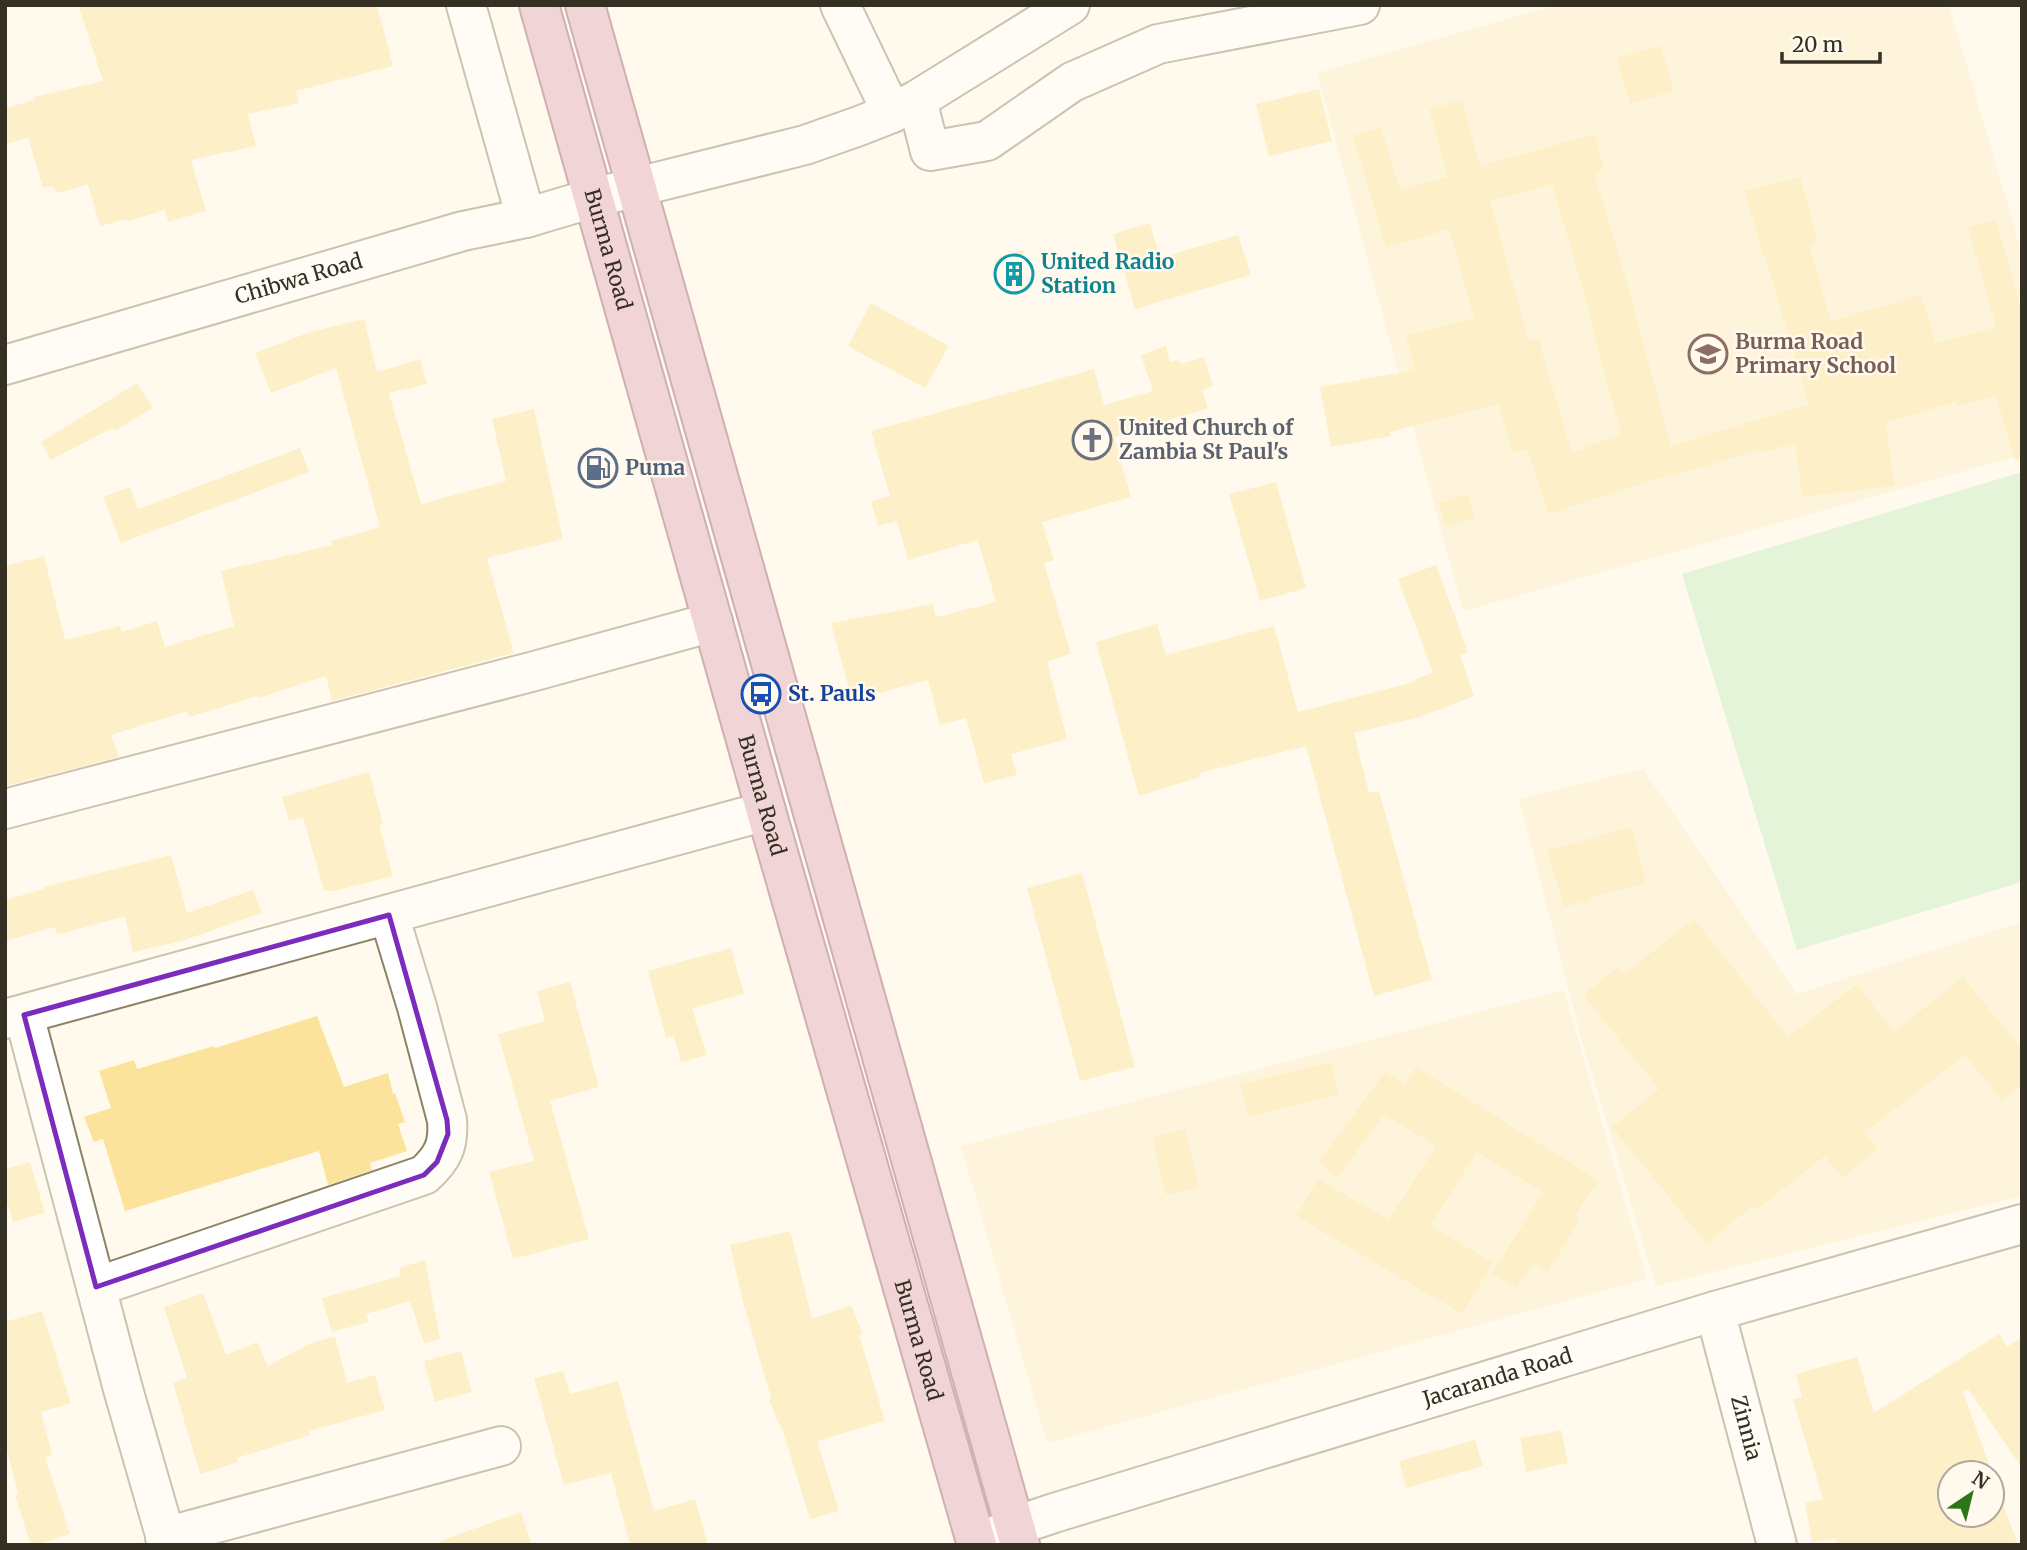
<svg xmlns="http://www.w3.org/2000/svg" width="2027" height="1550" font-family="Merriweather,serif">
<rect width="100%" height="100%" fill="#fffaed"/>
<g fill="#fceec5">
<path d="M1557,5H1949L2022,253V455L1463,611L1317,73Z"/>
<path d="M1643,769L1797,994L2022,922V1196L1656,1286L1582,1041L1519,799Z"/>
<path d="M1564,990L1647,1279L1047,1443L961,1146Z"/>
</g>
<path fill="#c4eebf" d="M2022,472V882L1797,950L1682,574Z"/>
<g fill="#fbe39c" fill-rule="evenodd">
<path d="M78,5H377L393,66L296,91L299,103L248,114L256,146L191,160L206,211L168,222L165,210L128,221L127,219L100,226L88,185L56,193L53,186L43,188L28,138L5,144V108L35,100L34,97L103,81Z"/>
<path d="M1661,46L1674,91L1630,104L1617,58Z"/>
<path d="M1319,89L1332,141L1269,156L1256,104Z"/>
<path d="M1462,100L1480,166L1595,134L1604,169L1594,172L1627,283L1671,446L1809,404L1765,256H1763L1745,191L1800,177L1818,242L1809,245L1831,321L1921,295L1936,343L1996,327L1968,228L1996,220L2022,310V460L2015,461L1996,396L1957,406L1956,402L1886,422L1894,486L1802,497L1795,443L1760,453L1759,450L1672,476L1671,474L1549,514L1527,449L1513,453L1498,404L1390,432L1391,436L1331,447L1320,387L1415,370L1406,336L1474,318L1449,229L1386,248L1353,136L1381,127L1400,190L1448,177L1429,109ZM1552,184L1593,324H1591L1621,434L1572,453L1538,338L1529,341L1490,201Z"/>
<path d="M1150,223L1160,258L1238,235L1251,275L1135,309L1113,234Z"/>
<path d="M1022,250L1034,283L1010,291L998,258Z"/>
<path d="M871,303L949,346L925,388L848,346Z"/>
<path d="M364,319L377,372L420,359L427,384L389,393L421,504L506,481L492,419L534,409L563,539L487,558L514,653L332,701L326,676L259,698L258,696L189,717L187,711L111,735L119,757L5,786V566L44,556L65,640L120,626L122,632L157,621L165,647L234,626L221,571L332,545L331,541L380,527L336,368L271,393L255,353L310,332Z"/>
<path d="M1166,346L1170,362L1179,360L1181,364L1204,357L1213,386L1202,390L1208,408L1114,437L1131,497L1042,522L1054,560L1044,563L1071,654L1047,661L1067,739L1011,754L1017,775L984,783L966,718L940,725L928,680L852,700L831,623L933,604L936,617L996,602L978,540L908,560L897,521L878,526L871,501L890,496L871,431L1094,369L1104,405L1153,391L1141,355Z"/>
<path d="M137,383L153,408L115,431L112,428L51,460L41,442Z"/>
<path d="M300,448L309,472L121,543L103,497L130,487L138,509Z"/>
<path d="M1276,482L1306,588L1260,601L1229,494Z"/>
<path d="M1467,494L1475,518L1446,527L1439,503Z"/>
<path d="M1436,565L1468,652L1460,655L1474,696L1420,717L1354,733L1369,793L1379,791L1432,980L1374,996L1306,746L1199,773L1200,777L1139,796L1096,642L1157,624L1166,655L1274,626L1298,712L1414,682L1413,680L1433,673L1398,579Z"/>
<path d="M369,772L383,824L379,825L393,876L335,891H324L303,817L289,821L282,797Z"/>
<path d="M1632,827L1646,883L1590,898L1591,900L1564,907L1547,850Z"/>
<path d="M171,855L187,913L253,890L262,913L182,941L133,952L125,916L57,935L55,927L5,941V900L44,889V887Z"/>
<path d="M1082,873L1135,1067L1080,1081L1027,888Z"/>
<path d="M1694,919L1788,1037L1857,984L1894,1032L1963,977L2022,1049V1085L2002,1101L1965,1055L1865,1132L1878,1149L1842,1178L1825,1156L1756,1210L1753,1206L1706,1243L1612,1127L1659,1089L1583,995L1618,967L1624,974Z"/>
<path d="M731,948L744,994L692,1008L707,1055L681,1062L674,1036L666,1038L648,971Z"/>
<path d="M570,982L599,1087L550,1101L589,1239L513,1259L489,1172L534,1161L498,1034L545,1021L537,991Z"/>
<path d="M317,1016L344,1087L388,1073L393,1094L395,1093L405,1122L398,1124L407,1151L370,1163L372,1170L328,1185L319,1151L125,1211L103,1139L94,1142L84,1117L111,1108L99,1071L134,1060L137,1069L214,1046L215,1048Z"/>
<path d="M1331,1062L1339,1094L1249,1117L1240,1084Z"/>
<path d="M1416,1067L1598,1180L1575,1216L1580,1220L1548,1272L1534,1263L1517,1288L1492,1274L1543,1192L1477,1152L1430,1226L1493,1262L1462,1314L1296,1216L1318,1179L1389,1220L1436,1146L1384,1115L1337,1178L1318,1163L1385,1072L1405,1085Z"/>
<path d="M1185,1129L1199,1187L1166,1195L1152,1137Z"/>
<path d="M30,1162L45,1213L13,1222L5,1195V1169Z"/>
<path d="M790,1231L812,1319L851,1305L863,1334L859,1335L885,1421L817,1441L839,1511L810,1519L781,1425H779L769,1399L771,1398L743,1302L730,1245Z"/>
<path d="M425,1260L440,1339L424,1343L410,1301L366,1314L369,1322L332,1332L322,1298L401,1276L399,1268Z"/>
<path d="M203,1293L226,1355L257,1342L268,1366L309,1344L335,1336L347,1383L375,1375L385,1410L309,1431L310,1435L237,1458L238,1462L200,1474L173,1383L187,1378L164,1307Z"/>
<path d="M42,1311L71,1403L41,1412L52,1455L45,1457L70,1534L37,1545H31L15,1496L18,1494L5,1441V1322Z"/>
<path d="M1999,1334L2007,1347L2022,1337V1468L1968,1389L1963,1392L2018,1545H1837L1836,1538L1812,1542L1805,1503L1823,1499L1793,1399L1802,1397L1796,1374L1857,1357L1874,1413ZM1950,1473H1992V1515H1950Z"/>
<path d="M461,1351L472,1392L435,1402L424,1361Z"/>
<path d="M563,1371L570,1394L618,1381L654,1511L695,1499L708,1545H630L611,1473L564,1485L534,1378Z"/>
<path d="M1561,1430L1568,1463L1526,1472L1520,1438Z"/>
<path d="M1475,1440L1483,1466L1406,1488L1399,1461Z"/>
<path d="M521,1512L532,1545H440V1541Z"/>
</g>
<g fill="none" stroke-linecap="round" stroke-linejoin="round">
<defs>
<g id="minor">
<path d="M466,5L526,218"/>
<path d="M840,5L892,113"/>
<path d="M917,100L930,151L987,141L1072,82L1158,44L1360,5"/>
<path id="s1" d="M5,365L463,231L526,218L593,198L805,145L859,126L892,113L917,100L1070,5"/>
<path d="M5,809L531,672L713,622"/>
<path d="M24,1015L123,1389L168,1545"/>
<path d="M5,1019L766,811"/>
<path d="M96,1287L424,1175C443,1158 449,1145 447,1120L417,1007L389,915"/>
<path id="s2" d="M1715,1311L1777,1545"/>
<path d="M165,1537L501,1446"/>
<path id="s3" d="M986,1540L1015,1526L1054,1513L1715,1311L2022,1224"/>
</g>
<g id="major">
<path id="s4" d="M539,5L766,811L977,1545"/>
<path d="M585,5L1020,1545"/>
</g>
</defs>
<use href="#minor" stroke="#8c8264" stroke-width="42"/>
<use href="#major" stroke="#965666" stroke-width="42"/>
<use href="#minor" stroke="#fff" stroke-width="38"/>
<use href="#major" stroke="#dfa6b9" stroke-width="38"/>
</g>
<path d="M0 0H2027V1550H0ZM389,915L447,1120L448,1134L437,1162L424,1175L96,1287L24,1015Z" fill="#fffaed" fill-opacity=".55" fill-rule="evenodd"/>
<path fill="none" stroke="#7b2cbf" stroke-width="5" stroke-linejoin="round" d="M389,915L447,1120L448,1134L437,1162L424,1175L96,1287L24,1015Z"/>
<defs>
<symbol id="building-ring" viewBox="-11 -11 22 22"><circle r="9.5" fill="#fffaed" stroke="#0f9aa8" stroke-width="1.5"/><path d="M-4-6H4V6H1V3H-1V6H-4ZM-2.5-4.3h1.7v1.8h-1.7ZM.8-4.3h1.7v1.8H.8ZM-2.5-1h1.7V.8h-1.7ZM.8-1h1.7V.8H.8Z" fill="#0f9aa8"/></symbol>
<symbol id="school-ring" viewBox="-11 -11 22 22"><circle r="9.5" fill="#fffaed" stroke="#8d6e63" stroke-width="1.5"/><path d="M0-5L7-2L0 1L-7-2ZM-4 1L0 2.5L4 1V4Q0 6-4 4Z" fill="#8d6e63"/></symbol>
<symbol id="church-ring" viewBox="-11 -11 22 22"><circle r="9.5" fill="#fffaed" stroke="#6b7280" stroke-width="1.5"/><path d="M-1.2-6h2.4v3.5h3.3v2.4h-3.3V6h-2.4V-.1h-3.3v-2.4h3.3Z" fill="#6b7280"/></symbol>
<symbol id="fuel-ring" viewBox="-11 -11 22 22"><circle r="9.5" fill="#fffaed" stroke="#5c6f8a" stroke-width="1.5"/><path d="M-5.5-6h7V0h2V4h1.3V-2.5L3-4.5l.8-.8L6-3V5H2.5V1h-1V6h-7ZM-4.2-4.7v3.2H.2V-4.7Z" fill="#5c6f8a"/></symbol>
<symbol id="bus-ring" viewBox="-11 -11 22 22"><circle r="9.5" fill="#fffaed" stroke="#1a4fb4" stroke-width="1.5"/><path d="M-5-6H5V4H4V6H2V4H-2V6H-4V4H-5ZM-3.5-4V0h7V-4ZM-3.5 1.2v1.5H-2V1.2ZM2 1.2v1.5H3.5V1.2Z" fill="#1a4fb4"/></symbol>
</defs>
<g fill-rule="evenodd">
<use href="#building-ring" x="992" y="252" width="44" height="44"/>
<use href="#school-ring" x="1686" y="332" width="44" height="44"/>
<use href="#church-ring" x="1070" y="418" width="44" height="44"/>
<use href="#fuel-ring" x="576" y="446" width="44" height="44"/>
<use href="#bus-ring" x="739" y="672" width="44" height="44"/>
</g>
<g text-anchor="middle" stroke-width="5" stroke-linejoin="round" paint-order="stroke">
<g font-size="21" fill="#353024" stroke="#fffaed">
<text dy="7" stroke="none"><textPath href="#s4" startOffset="254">Burma Road</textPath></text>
<text dy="7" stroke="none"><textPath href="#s1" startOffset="306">Chibwa Road</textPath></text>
<text dy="7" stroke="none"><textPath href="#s4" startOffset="821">Burma Road</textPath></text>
<text dy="7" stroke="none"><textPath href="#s4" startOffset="1388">Burma Road</textPath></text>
<text dy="7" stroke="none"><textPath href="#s3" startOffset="537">Jacaranda Road</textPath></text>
<text dy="7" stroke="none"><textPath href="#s2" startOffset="121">Zinnia</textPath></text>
</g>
<g font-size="21" font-weight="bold" fill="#0d838f" stroke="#fffaed" text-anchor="start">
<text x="1041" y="269">United Radio<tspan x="1041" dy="24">Station</tspan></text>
</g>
<g font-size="21" font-weight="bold" fill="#785e54" stroke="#fffaed" text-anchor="start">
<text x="1735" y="349">Burma Road<tspan x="1735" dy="24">Primary School</tspan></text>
</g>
<g font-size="21" font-weight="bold" fill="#5b616d" stroke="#fffaed" text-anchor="start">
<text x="1119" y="435">United Church of<tspan x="1119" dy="24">Zambia St Paul's</tspan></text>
</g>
<g font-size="21" font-weight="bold" fill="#4e5e75" stroke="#fffaed" text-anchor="start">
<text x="625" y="475">Puma</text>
</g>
<g font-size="21" font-weight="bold" fill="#164399" stroke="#fffaed" text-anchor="start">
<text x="788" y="701">St. Pauls</text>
</g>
</g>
<rect width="2027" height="1550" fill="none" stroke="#353024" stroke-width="14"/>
<g transform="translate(1971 1494) rotate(35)"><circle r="33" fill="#fffaed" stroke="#aea99d" stroke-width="2"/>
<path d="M0-5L12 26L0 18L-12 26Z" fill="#2c7518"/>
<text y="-10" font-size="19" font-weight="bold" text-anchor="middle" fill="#353024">N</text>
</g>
<path d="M1782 52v10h98v-10" fill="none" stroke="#353024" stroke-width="3.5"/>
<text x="1792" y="52" font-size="21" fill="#353024" stroke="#fffaed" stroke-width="5" paint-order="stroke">20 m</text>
</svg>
